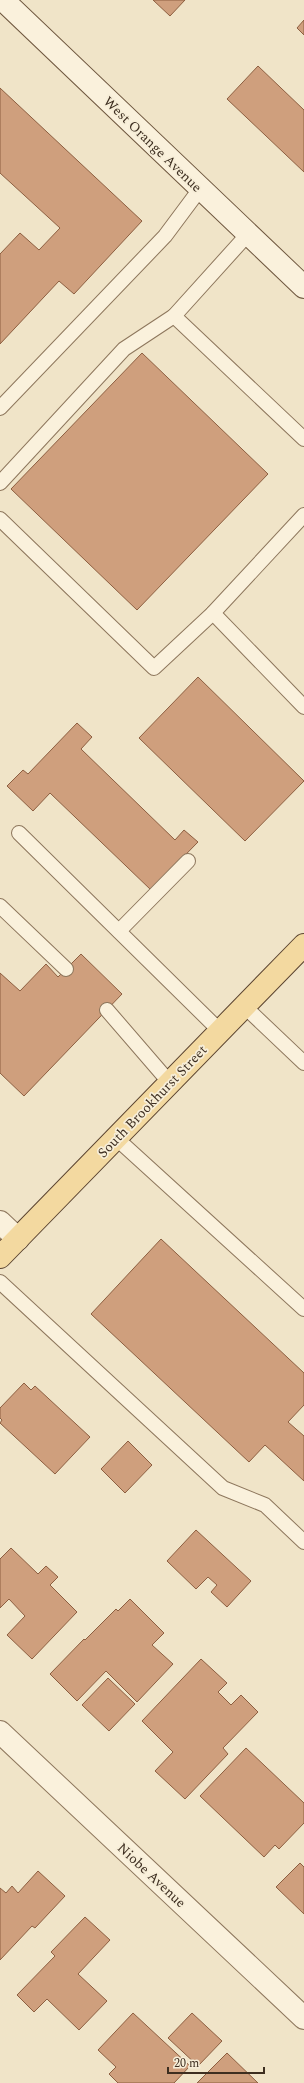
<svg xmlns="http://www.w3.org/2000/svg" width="304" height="2083" font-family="Spectral,serif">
<rect width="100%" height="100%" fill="#f0e4c8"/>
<g fill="#cf9f7d" stroke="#8d5f41">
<path d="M153,0H185L170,16Z"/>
<path d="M304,20V35L297,28Z"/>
<path d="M258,66L304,110V172L227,99Z"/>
<path d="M0,88L142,221L74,294L59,281L0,344V254L20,233L39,250L60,228L0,173Z"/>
<path d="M142,353L268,474L137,610L11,489Z"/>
<path d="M198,677L304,781L245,841L139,738Z"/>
<path d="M77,723L92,737L81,749L175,840L184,830L198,842L151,890L50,793L33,811L7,786L23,770L28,774Z"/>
<path d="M81,954L122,994L24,1096L0,1073V973L20,991L46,964L58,977Z"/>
<path d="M161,1239L304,1373V1405L288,1422L304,1436V1481L265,1445L249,1462L91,1314Z"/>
<path d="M24,1383L31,1390L35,1386L90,1437L55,1474L0,1423L2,1420L0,1418V1408Z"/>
<path d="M128,1441L152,1465L125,1493L101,1469Z"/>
<path d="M196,1530L251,1581L227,1607L211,1592L217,1585L208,1577L196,1589L167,1561Z"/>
<path d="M11,1548L38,1574L46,1566L58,1577L50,1585L77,1612L32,1659L7,1635L25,1616L9,1599L0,1608V1559Z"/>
<path d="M130,1599L164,1633L152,1645L173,1664L137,1702L106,1671L77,1701L50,1674L84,1639L85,1640L116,1609L118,1611Z"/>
<path d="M201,1659L227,1683L218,1692L231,1705L241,1695L258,1712L223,1748L228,1754L185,1799L155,1771L173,1752L142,1721Z"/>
<path d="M108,1678L135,1704L109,1731L82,1705Z"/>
<path d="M246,1748L304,1803V1823L279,1849L275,1845L264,1857L200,1796Z"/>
<path d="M300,1863L304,1867V1914L276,1887Z"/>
<path d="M38,1871L65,1896L35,1928L32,1926L0,1960V1888L6,1893L12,1886L18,1893Z"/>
<path d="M85,1917L110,1940L78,1974L107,2001L79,2030L47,1999L34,2012L17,1995L55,1956L51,1952Z"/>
<path d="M133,2013L190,2066L174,2083H118L109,2074L116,2067L98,2050Z"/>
<path d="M192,2013L222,2041L198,2066L168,2038Z"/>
<path d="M227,2053L258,2083H197Z"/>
</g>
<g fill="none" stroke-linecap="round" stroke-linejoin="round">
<defs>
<g id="lane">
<path d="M248,234L174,316L304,439"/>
<path d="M0,408L165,236L200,189"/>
<path d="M0,483L124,349L174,316"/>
<path d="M0,519L154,668L213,613L304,707"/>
<path d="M213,613L304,515"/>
<path d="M19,833L220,1031"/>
<path d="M0,906L66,969"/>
<path d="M119,931L188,861"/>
<path d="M244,1006L304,1063"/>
<path d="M107,1010L170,1083"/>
<path d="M116,1138L304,1309"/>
<path d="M0,1282L223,1488L265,1505L304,1542"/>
</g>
<g id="street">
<path d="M0,1222L18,1239"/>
<path d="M0,1732L304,2018"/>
</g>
<path id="secondary" d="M3,0L304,287"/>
<path id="primary" d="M0,1257L304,945"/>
</defs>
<use href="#lane" stroke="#8d765c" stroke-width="16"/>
<use href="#street" stroke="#8d765c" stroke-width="24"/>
<use href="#secondary" stroke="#6f573f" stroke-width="24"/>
<use href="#primary" stroke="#5b4430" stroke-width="24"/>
<use href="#lane" stroke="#faf1dc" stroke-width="14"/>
<use href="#street" stroke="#faf1dc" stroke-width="22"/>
<use href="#secondary" stroke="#faf1dc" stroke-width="22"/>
<use href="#primary" stroke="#f3d9a0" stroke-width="22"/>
</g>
<g text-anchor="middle" stroke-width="3.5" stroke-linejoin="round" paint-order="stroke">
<g font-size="14" fill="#3d2e20" stroke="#f7eed8">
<text transform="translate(153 144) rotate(44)" y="5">West Orange Avenue</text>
<text transform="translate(152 1101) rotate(-46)" y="5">South Brookhurst Street</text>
<text transform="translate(152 1875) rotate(43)" y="5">Niobe Avenue</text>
</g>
</g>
<path d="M168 2067v6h96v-6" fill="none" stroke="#3d2e20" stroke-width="2"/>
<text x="174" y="2067" font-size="12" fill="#3d2e20" stroke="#f7eed8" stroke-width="3" paint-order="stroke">20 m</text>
</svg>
